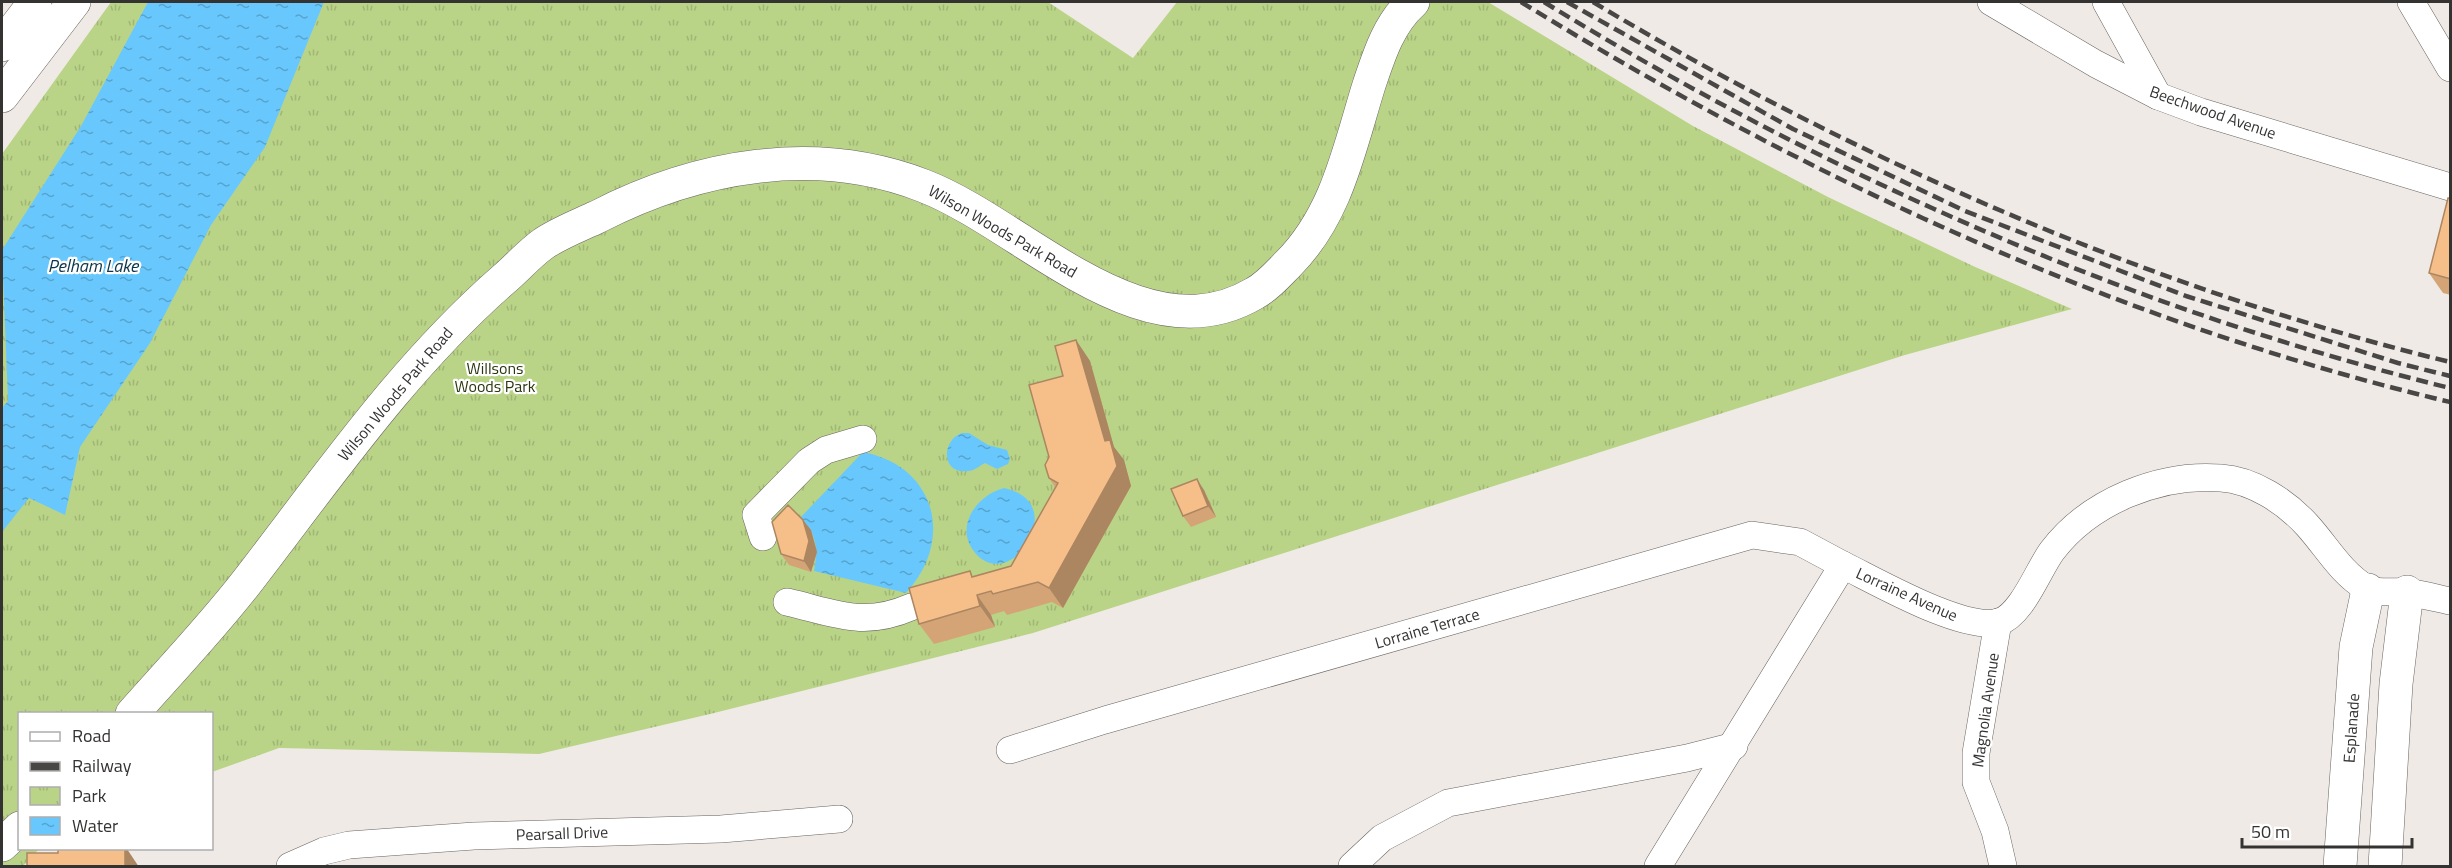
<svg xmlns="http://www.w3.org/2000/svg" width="2452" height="868" font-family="'Titillium Web',sans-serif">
<defs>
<pattern id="park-tufts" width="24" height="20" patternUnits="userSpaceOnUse" patternTransform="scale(1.5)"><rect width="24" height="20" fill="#b9d487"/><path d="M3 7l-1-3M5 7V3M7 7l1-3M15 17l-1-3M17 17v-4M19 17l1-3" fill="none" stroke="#a0b675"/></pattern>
<pattern id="water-ripples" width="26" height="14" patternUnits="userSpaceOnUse" patternTransform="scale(1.5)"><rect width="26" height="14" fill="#68c8fd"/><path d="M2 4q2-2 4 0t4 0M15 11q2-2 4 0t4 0" fill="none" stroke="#56a3cd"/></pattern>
</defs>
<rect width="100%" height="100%" fill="#f0eae7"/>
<path fill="url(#park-tufts)" d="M111,2H1048L1133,58L1177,2H1488L1693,126L1828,197L1973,266L2072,309L1905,355L1033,633L710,714L539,754L279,748L212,772V714H20V848L39,849L23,866H2V154Z"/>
<g fill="url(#water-ripples)">
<path d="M148,2H324L265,147L211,225L150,343L80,447L65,515L29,498L2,532V408L8,401L2,250L81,126Z"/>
<path d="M962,433H969L988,445L1007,450L1010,459L1008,464L997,469L985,463C979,466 974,471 968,471C942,475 940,441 962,433Z"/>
<path d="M863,452C936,466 955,540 906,593L814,571C818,549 817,533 800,518Z"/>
<path d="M1004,488C1071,502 1013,592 977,555C952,529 976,495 1004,488Z"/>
</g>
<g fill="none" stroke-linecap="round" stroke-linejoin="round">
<defs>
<g id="street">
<path d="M1991,2L2096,64L2158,96L2201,112L2450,187"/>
<path d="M2106,2L2158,96"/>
<path d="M2411,2L2450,68"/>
<path d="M763,537L756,515L809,461L826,450L863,439"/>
<path d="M787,602C835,613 863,628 911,607"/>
<path d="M1998,622L1976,753V782L1995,831L2003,866"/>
<path d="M1010,750L1105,720L1752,535L1800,542L1843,565"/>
<path d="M290,866L324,851L349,845L474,836L721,829L839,819"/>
<path d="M1352,866L1382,838L1448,803L1687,758L1734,746"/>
<path d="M1658,866L1843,565C1876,581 1964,632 1999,622C2022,615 2038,570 2052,551C2090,501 2160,473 2221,478C2253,480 2286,502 2307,525C2327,547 2340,572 2366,588C2375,594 2394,591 2406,592C2421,594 2436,598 2450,601"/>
</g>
<g id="secondary">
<path d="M132,714C170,671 211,628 246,583C328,477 403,367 504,279C517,268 529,254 543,244C559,233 580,225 597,217C698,165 816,144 924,186C1023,224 1143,360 1255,293C1268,286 1278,274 1288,264C1337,215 1349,149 1369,85C1379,55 1389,23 1413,2"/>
<path d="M2,845L20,828"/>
<path d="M2340,866L2356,647L2368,590"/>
<path d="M2385,866L2396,684L2407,592"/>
</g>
<g id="highway">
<path d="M2,45L35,2"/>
<path d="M2,96L74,2"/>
</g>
</defs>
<use href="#street" stroke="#686360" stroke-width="28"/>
<use href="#secondary" stroke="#686360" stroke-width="34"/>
<use href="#highway" stroke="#686360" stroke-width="34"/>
<use href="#street" stroke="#fff" stroke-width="27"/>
<use href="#secondary" stroke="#fff" stroke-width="33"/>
<use href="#highway" stroke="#fff" stroke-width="33"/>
<g stroke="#494746" stroke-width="4.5" stroke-dasharray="12 6" stroke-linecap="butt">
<path d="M1521,2C1808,179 2121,324 2450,402"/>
<path d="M1544,2C1824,174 2131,310 2450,388"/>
<path d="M1567,2L1793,129L1965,211L2186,296L2398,363L2450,376"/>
<path d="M1593,2C1854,159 2154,290 2450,362"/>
</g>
</g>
<g fill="#d4a477">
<path d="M2451,198V295L2443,293L2429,273Z"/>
<path d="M1076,340L1090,361L1114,447L1124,460L1131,486L1063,608L1052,602L1007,615L1004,611L991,615L995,627L934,644L919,624L974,576L1011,566L1055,487L1049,478V457L1063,376Z"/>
<path d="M1204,490L1216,517L1191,527L1183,516Z"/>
<path d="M803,520L811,530L817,552L811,572L789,565L781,554Z"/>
</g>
<g fill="#ac8661">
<path d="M1076,340L1090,361L1114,447L1124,460L1131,486L1063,608L1049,588L1105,441Z"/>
<path d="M1197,479L1204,490L1216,517L1208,506Z"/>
<path d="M803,520L811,530L817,552L811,572L804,561Z"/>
<path d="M977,595L991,615L995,627L980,606Z"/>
<path d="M125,849H127L139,867H125Z"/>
</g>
<g fill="#f6bf8a" stroke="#ac8661" stroke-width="1.5">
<path d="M2448,198H2451V279L2429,273Z"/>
<path d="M1076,340L1105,441L1110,440L1117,466L1049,588L1038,582L993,594L991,591L977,595L980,606L919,624L909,588L970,571L972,577L1011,566L1058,483L1049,478L1045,465L1049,457L1029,385L1063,376L1055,346Z"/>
<path d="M1197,479L1208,506L1183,516L1171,489Z"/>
<path d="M788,505L803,520L809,541L804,561L781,554L772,522Z"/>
<path d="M58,849H125V867H27V853H58Z"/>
</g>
<g text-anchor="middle" stroke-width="4.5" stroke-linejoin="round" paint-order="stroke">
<g font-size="16" fill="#353332" stroke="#fff">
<text transform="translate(2213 112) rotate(19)" y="6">Beechwood Avenue</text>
<text transform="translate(1003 231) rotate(30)" y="6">Wilson Woods Park Road</text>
<text transform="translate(395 394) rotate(-50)" y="6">Wilson Woods Park Road</text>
<text transform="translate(1907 594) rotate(24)" y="6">Lorraine Avenue</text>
<text transform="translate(1427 628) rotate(-16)" y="6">Lorraine Terrace</text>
<text transform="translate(1985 710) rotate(-82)" y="6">Magnolia Avenue</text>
<text transform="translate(2351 728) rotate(-86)" y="6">Esplanade</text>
<text transform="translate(562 833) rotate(-2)" y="6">Pearsall Drive</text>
</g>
<g font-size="16" fill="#2b3611" stroke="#fff">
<text x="495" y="374">Willsons<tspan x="495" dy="18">Woods Park</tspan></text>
</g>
<g font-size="18" font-style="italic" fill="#0b364b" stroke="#fff">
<text x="93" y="272">Pelham Lake</text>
</g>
</g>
<rect width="2452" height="868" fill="none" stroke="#353332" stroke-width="6"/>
<rect x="18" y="712" width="195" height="138" fill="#ffffff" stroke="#aeadad" stroke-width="1.5"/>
<rect x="30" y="732" width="30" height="9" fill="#ffffff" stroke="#aeadad" stroke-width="1.5"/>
<text x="72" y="742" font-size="18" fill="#353332">Road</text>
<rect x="30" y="762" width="30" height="9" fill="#494746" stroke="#aeadad" stroke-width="1.5"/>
<text x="72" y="772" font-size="18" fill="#353332">Railway</text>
<rect x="30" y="787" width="30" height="18" fill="url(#park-tufts)" stroke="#aeadad" stroke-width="1.5"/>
<text x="72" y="802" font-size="18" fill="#353332">Park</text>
<rect x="30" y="817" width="30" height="18" fill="url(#water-ripples)" stroke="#aeadad" stroke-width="1.5"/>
<text x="72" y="832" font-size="18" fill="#353332">Water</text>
<path d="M2242 838v9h170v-9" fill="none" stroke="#353332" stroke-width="3"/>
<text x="2251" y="838" font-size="18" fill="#353332" stroke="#ffffff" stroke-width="4.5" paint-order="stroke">50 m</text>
</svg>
